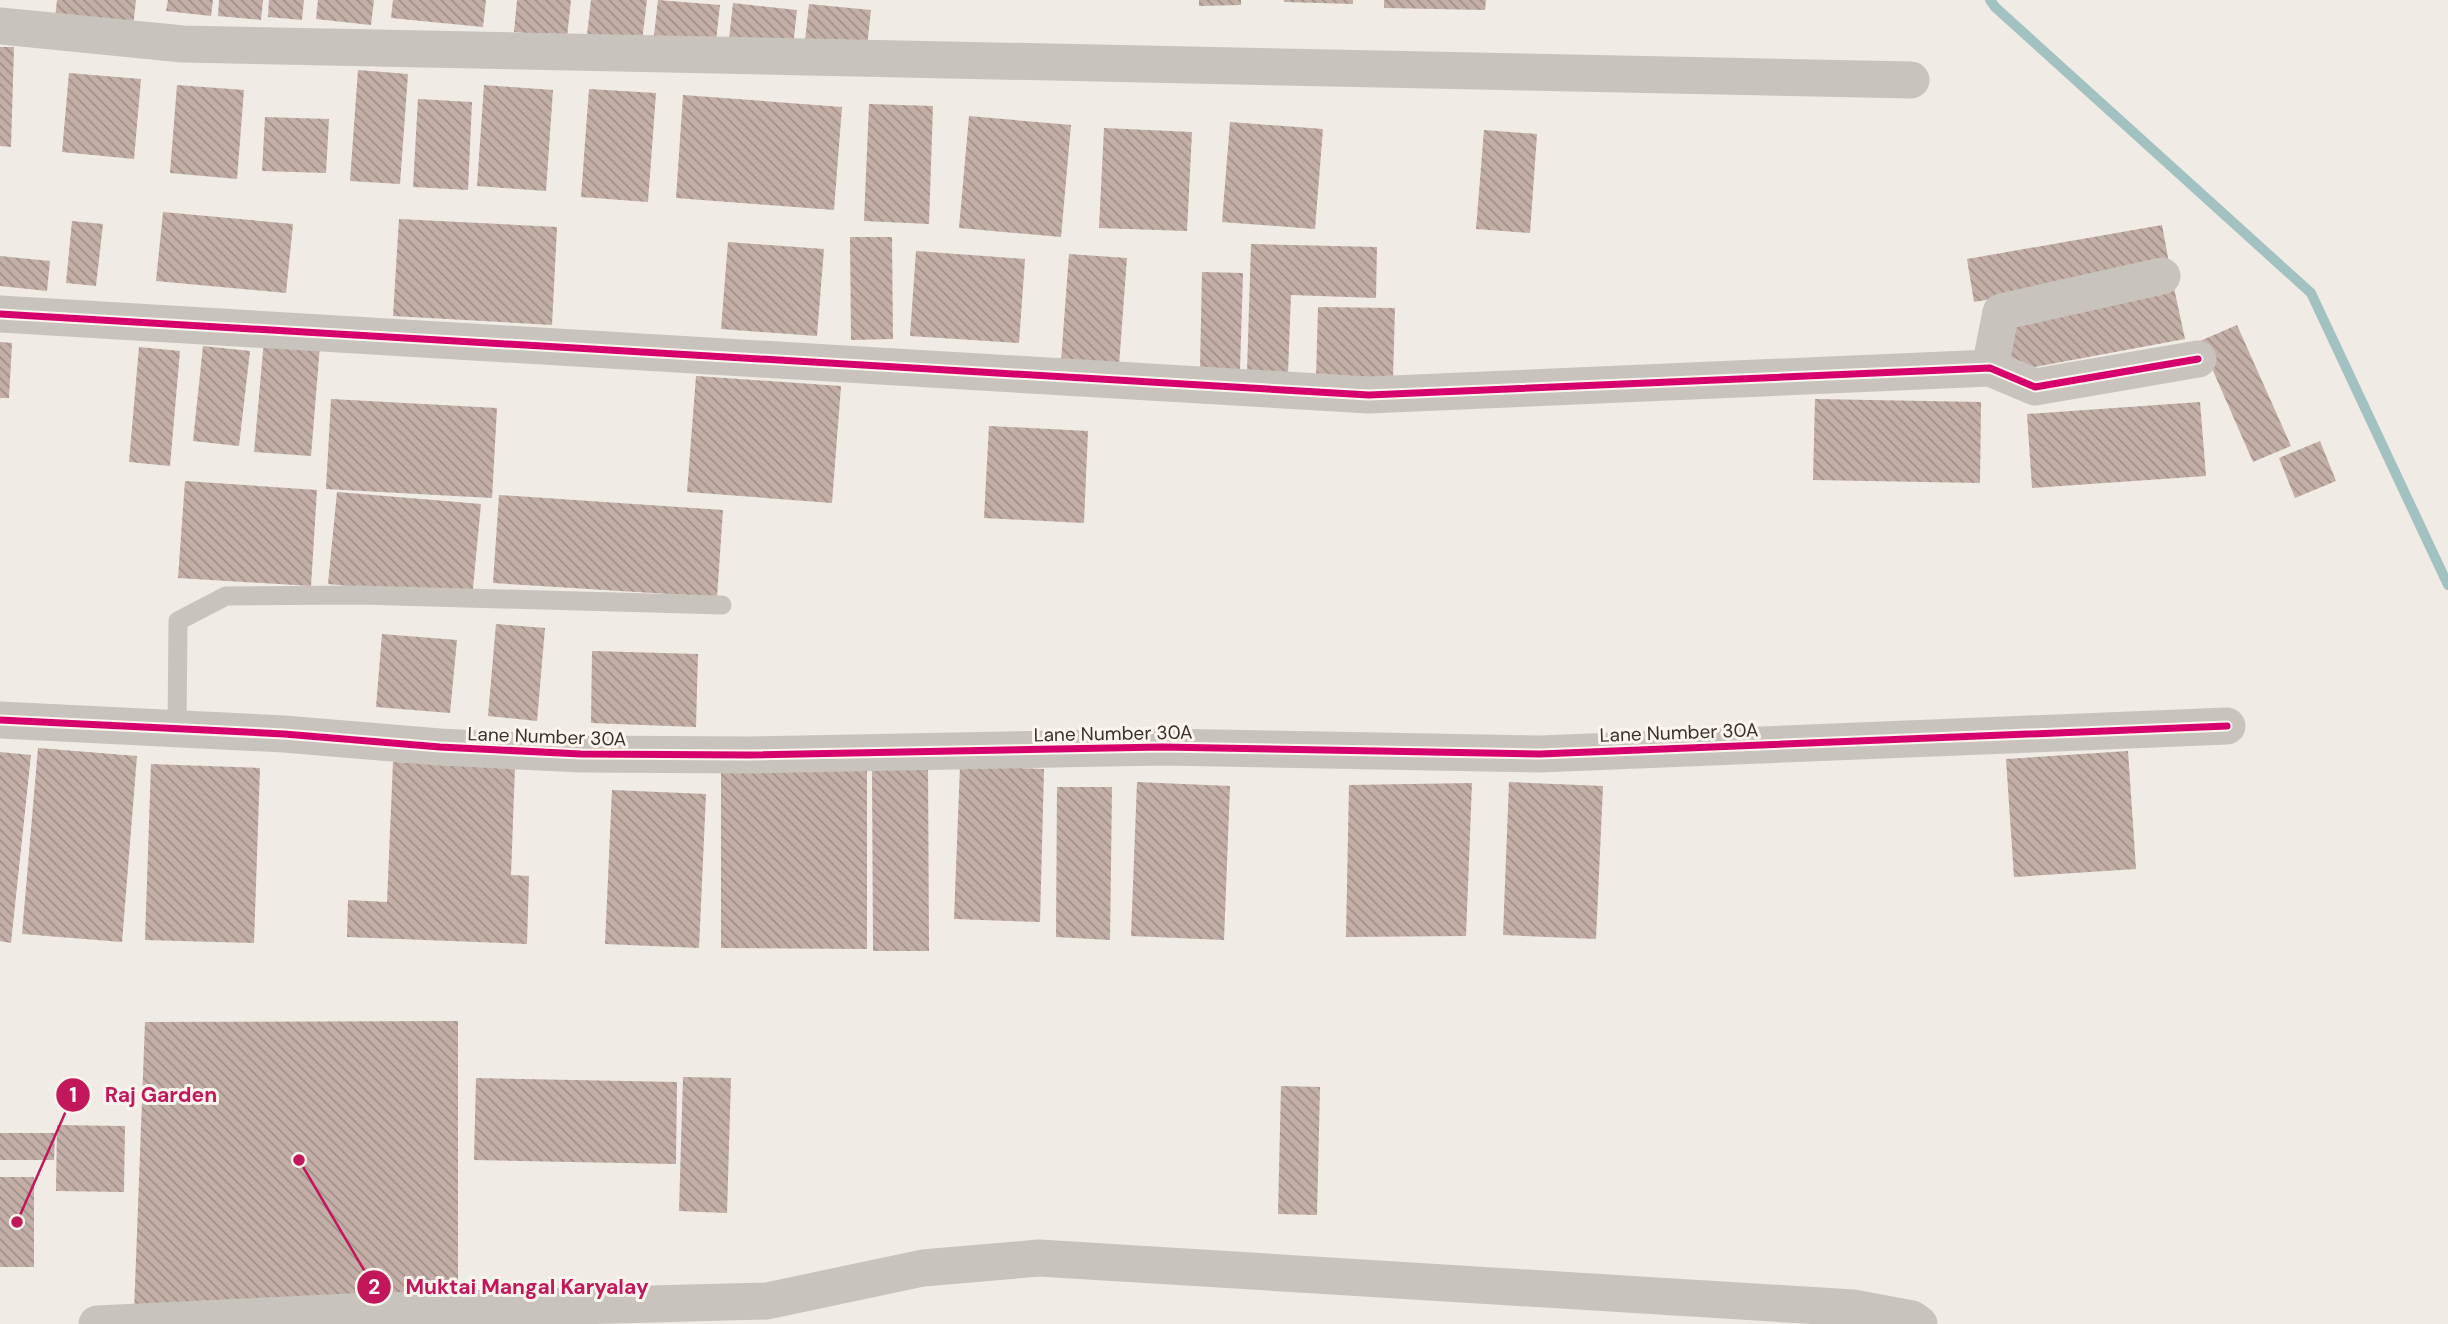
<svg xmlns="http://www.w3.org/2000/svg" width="2448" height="1324" font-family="'DM Sans',sans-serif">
<defs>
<pattern id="building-back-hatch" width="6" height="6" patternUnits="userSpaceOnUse" patternTransform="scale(1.75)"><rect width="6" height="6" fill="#c3afa7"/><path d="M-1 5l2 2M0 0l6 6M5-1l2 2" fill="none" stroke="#a08f88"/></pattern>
</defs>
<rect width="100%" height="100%" fill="#f0ebe5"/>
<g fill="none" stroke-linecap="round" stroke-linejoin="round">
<path stroke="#a1c2c1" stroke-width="10" d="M1990,0L1995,7L2311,293L2448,585"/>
</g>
<g fill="url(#building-back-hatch)">
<path d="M57,0H136L133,27L55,19Z"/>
<path d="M168,0H213L211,16L166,11Z"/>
<path d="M219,0H263L261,20L218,16Z"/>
<path d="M269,0H304L302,20L268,17Z"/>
<path d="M318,0H374L371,25L316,19Z"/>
<path d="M393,0H486L483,27L391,18Z"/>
<path d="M517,0H571L567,37L514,32Z"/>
<path d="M591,0H647L642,41L587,35Z"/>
<path d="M658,0L720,5L715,50L653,44Z"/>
<path d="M1199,0H1241V5L1199,6Z"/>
<path d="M1284,0H1353V4L1284,2Z"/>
<path d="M1384,0H1486L1485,10L1384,8Z"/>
<path d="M733,3L797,10L792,56L728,49Z"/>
<path d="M809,4L871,10L866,56L804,50Z"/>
<path d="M0,47H14L11,147L0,146Z"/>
<path d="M358,70L408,74L400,184L350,181Z"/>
<path d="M69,73L141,79L134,159L62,152Z"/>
<path d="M177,85L244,90L237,179L170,173Z"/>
<path d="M484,85L553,90L546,191L477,186Z"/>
<path d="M589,89L656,93L648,202L581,197Z"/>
<path d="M683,95L842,107L834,210L676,198Z"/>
<path d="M418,99L472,102L468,190L413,187Z"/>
<path d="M869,104L933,106L929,224L864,221Z"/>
<path d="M969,116L1071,125L1061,237L959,228Z"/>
<path d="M265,117L329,119L326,173L262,171Z"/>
<path d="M1230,122L1323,129L1315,229L1222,222Z"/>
<path d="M1104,128L1192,132L1187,231L1099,228Z"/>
<path d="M1484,130L1537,134L1530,233L1476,229Z"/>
<path d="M163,212L293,224L286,293L156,281Z"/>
<path d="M399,219L557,227L552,325L393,316Z"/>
<path d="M72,221L103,224L96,286L66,283Z"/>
<path d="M2162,225L2170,268L1974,302L1967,259Z"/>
<path d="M850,237H892L893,339L851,340Z"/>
<path d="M728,242L824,249L817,336L721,329Z"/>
<path d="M1251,244L1377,247L1376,298L1291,295L1288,373L1247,372Z"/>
<path d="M916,251L1025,259L1019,343L910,336Z"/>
<path d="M1069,254L1127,258L1119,365L1061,361Z"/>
<path d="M0,256L50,261L47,291L0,286Z"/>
<path d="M1202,272L1243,273L1240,370L1200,369Z"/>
<path d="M2174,288L2185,339L2013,371L2003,321Z"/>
<path d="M1318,307L1395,308L1393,379L1316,377Z"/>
<path d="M2237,325L2291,446L2253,462L2200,341Z"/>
<path d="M264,340L320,345L311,456L254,452Z"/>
<path d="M0,342L12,343L9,398H0Z"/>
<path d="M203,346L250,351L239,446L193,441Z"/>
<path d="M139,347L180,351L170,466L129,462Z"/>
<path d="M696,376L841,386L832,503L687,492Z"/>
<path d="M331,399L497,408L492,498L326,489Z"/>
<path d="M1815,399L1981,402L1980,483L1813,480Z"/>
<path d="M2200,402L2206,476L2032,488L2027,414Z"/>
<path d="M989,426L1088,431L1084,523L984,518Z"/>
<path d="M2320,441L2336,481L2295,498L2279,458Z"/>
<path d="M185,481L317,490L311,586L178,578Z"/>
<path d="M337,492L481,504L472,598L328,584Z"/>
<path d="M499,495L723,510L717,597L493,583Z"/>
<path d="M496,624L545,628L537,721L488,716Z"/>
<path d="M382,634L457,640L450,713L376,707Z"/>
<path d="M592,651L698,654L696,727L591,723Z"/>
<path d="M38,748L137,756L122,942L22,934Z"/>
<path d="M2128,751L2136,869L2014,877L2006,759Z"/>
<path d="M0,752L31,755L11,943L0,941Z"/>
<path d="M393,762L515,767L511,875L529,876L527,944L347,937L348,900L387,902Z"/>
<path d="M151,764L260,768L254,943L145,940Z"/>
<path d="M960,766L1044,769L1040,922L954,919Z"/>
<path d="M721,767L867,768V949L721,948Z"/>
<path d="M872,767H928L929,951H873Z"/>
<path d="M1137,782L1230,786L1224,940L1131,936Z"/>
<path d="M1509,782L1603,786L1596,939L1503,935Z"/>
<path d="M1472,783L1466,936L1346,937L1349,785Z"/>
<path d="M1057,787H1112L1110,940L1056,937Z"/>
<path d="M612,790L706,794L699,948L605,944Z"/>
<path d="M458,1021V1297L134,1312L145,1022Z"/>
<path d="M683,1077L731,1078L727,1213L679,1211Z"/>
<path d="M476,1078L677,1082L676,1164L474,1160Z"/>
<path d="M1281,1086L1320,1087L1317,1215L1278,1214Z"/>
<path d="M57,1125L125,1126L124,1192L56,1191Z"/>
<path d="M0,1133H55L54,1160H0Z"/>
<rect x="0" y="1177" width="34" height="90"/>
</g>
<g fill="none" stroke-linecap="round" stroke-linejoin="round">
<path stroke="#c9c3be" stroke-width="19" d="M177,729L178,621L226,596L359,595L722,605"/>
<g stroke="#c9c3be" stroke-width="37">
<path d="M0,26L183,44L1911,80"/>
<path d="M0,314L1369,395L1990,368L2035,387L2198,359"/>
<path d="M1990,368L2001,312L2162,276"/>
<path d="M0,720L284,734L440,747L581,754L750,755L1162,747L1540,754L2227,726"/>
<path d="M97,1324L351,1312L767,1301L923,1268L1039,1258L1853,1308L1912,1319L1919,1324"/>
</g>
<defs>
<g id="cycleway">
<path d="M0,314L1369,395L1990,368L2035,387L2198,359"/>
<path d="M0,720L284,734L440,747L581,754L750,755L1162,747L1540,754L2227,726"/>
</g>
</defs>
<use href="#cycleway" stroke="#fbf5ee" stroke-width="11"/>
<use href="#cycleway" stroke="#d6006c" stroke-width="7"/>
</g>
<g text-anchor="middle" stroke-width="6" stroke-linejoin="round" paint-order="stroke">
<g font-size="19" fill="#3b302b" stroke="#fbf5ee">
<text transform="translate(1679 732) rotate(-2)" y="7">Lane Number 30A</text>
<text transform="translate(1113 733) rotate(-1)" y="7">Lane Number 30A</text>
<text transform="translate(547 736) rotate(2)" y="7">Lane Number 30A</text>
</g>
</g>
<path fill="none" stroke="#c2185b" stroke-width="2.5" d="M17 1222L73 1095M299 1160L374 1287"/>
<g fill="#c2185b" stroke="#fbf5ee" stroke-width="2.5">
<circle cx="17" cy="1222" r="7"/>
<circle cx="299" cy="1160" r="7"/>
<circle cx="73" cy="1095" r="18"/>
<circle cx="374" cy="1287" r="18"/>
</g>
<g font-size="21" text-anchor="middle" font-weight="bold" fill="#fff">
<text x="73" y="1102">1</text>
<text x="374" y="1294">2</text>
</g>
<g font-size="21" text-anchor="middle" font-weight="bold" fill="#c2185b" stroke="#fbf5ee" stroke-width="6" stroke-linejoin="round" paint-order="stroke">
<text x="161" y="1102">Raj Garden</text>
<text x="527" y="1294">Muktai Mangal Karyalay</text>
</g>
</svg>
